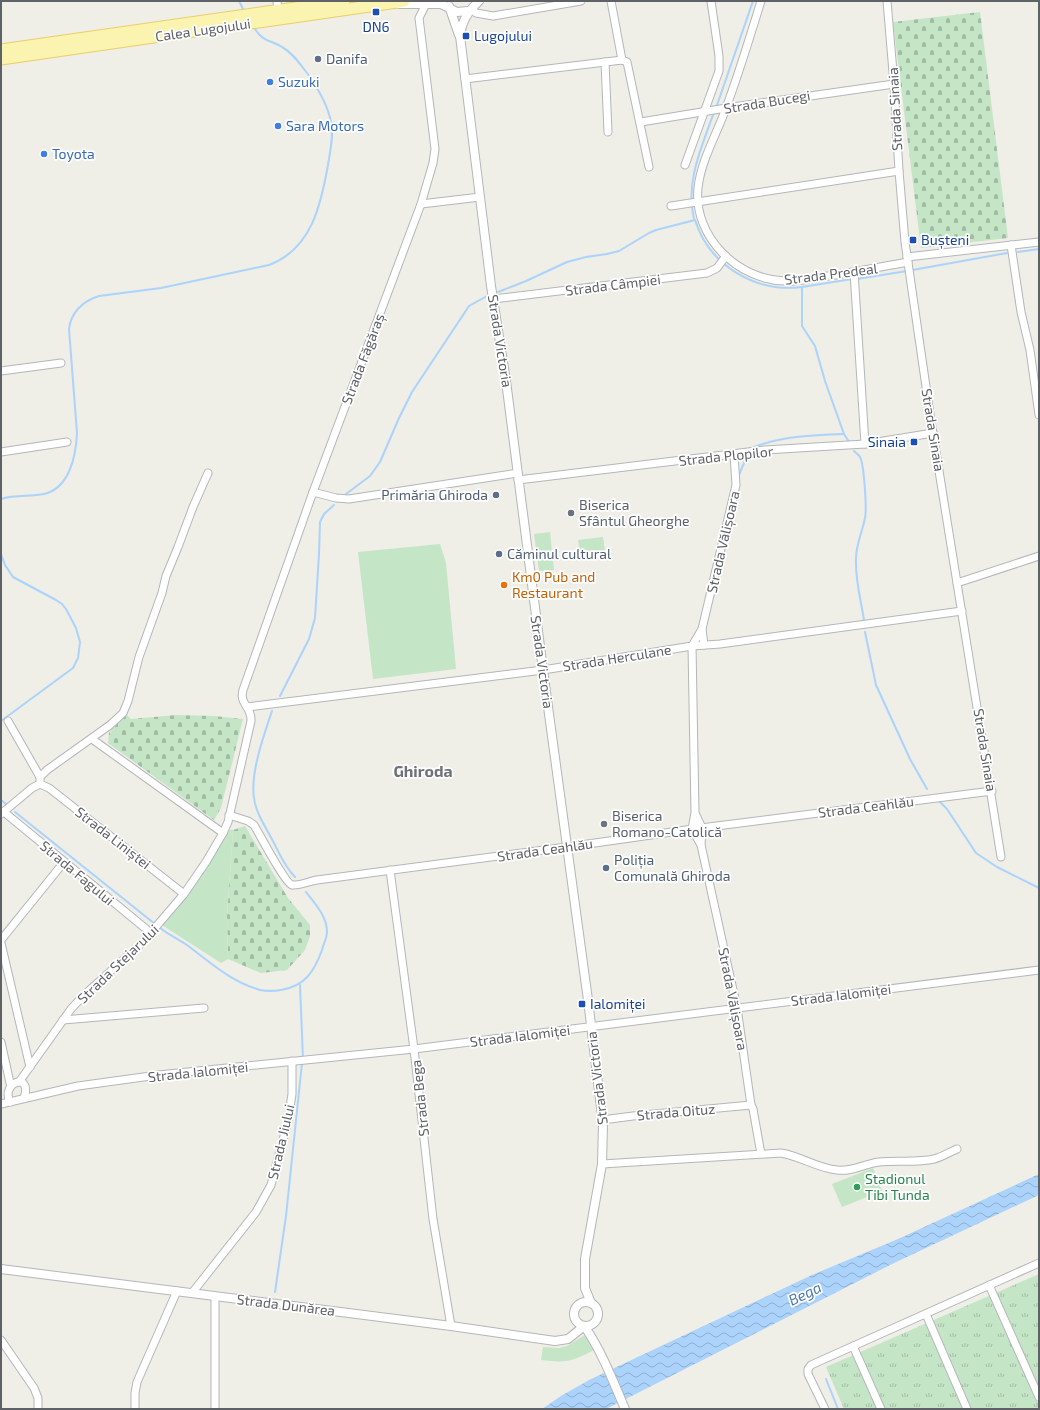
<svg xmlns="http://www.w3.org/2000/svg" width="1040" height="1410" font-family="'Exo 2',sans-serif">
<defs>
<pattern id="grass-tufts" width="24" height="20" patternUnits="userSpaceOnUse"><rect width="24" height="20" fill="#c5e5c7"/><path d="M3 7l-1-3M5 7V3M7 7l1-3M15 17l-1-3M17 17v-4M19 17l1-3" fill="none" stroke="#a3bda5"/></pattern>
<pattern id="cemetery-stones" width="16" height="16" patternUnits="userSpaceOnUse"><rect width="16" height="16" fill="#c5e5c7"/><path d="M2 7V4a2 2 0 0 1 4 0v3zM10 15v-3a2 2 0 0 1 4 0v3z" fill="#a3bda5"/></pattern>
<pattern id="water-waves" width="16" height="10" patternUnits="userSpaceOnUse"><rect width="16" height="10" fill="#abd3fb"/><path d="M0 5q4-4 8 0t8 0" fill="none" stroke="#8eafcf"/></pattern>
</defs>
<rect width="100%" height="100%" fill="#efeee7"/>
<path fill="url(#grass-tufts)" d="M1039,1274V1409H844L826,1367Z"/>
<g fill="url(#cemetery-stones)">
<path d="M980,12L1008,238L921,248L893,22Z"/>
<path d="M126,714L131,719L176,715L214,716L243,719L221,808L214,820L108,743L109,733Z"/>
<path d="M245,826L288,898L310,925V936L305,950L287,970L261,973L228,959L227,916L233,830Z"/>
</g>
<g fill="#c5e5c7">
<path d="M550,532L554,570L539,571L534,534Z"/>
<path d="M603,537L605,551L580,554L578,540Z"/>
<path d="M440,544L446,563L456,669L373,679L358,552Z"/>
<path d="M227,829L233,830L227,916L228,959L221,963L162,925Z"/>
<path d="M873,1168L882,1191L842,1207L832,1184Z"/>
<path d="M585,1335L594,1350C571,1362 567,1363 541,1360L543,1347L559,1348L567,1346Z"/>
</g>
<path fill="url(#water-waves)" d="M1039,1174V1195L894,1263L606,1409H542L561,1396L589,1380L812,1275L898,1239Z"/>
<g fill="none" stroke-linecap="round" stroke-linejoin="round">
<g stroke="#abd3fb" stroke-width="2">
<path d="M239,1L243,9"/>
<path d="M716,108L753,1"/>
<path d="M694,219C685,181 702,147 714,112"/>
<path d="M1018,252L1039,249"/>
<path d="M857,279L907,271L1007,253"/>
<path d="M802,287L852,279"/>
<path d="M498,292L526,281L567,262L586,257L607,254L619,251L649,233L656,230L695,220C709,265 755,293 802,287V326L815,346L825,381L844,434L849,442"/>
<path d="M754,447C783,436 814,435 844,434"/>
<path d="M854,451C856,453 859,455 860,457C864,464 867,509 865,518C862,533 856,544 856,559C855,579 861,601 864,620"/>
<path d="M739,475L746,458"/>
<path d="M346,494L370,476L380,462L399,418L412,392L469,306L487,296"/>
<path d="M1,499C15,494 30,497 44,494C70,488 76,455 77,433L69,329C71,312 83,301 99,296L161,288L269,265C312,249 321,204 328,165C330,151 334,136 331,122C328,106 317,87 307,73C300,64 293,53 282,47C271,40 263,42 255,29"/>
<path d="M1,554L5,565L13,577L56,600L62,604L66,609L76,628L80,642L78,658L73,668L1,721"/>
<path d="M865,632L876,685L910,759L927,789"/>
<path d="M280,696L309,639L315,618L319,554L320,522L324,514L334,505"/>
<path d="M272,711C264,735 250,773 254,798C256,814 267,829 274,843C280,855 285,867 295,877"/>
<path d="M1,800L6,804"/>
<path d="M940,802L947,809L976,853L997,867L1039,888"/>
<path d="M15,812L155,924"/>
<path d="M159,927C167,934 178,939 187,945C211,963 230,981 260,990C266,991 275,991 281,990C305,986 314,972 322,950C323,945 327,938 327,932C327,916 315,904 306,892"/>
<path d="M300,985L303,1059"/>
<path d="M275,1292L286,1216L302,1063"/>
<path d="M826,1379L838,1409"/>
</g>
<defs>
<g id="minor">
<path d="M277,1L278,11"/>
<path d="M611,1L622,60"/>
<path d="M761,1C750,37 739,73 726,108C717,134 701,160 698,188C693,237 738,280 785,281C797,282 810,279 821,277C851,273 879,267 908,262"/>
<path d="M887,1L894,84L899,171L905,242L931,421L1001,857"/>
<path d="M471,9L476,13L493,16L581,1"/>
<path d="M605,62L608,132"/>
<path d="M465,79L622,60L627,62L649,167"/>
<path d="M641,122L726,108L894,84"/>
<path d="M685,165L719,71V56L711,1"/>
<path d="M421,204L480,197"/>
<path d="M671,206L899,171"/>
<path d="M1011,245L1021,312L1030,350L1039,415"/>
<path d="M907,257L1039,242"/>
<path d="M854,272L865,444"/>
<path d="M493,299L707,273L717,268L726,256"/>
<path d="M1,371L61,363"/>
<path d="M1,452L67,442"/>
<path d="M518,480L765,450L865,444L933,433"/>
<path d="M313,492L336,498L349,499L518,473"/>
<path d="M957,583L1039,556"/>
<path d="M702,629L736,485L734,454"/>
<path d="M247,707L543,670L692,646L720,644L962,611"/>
<path d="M8,721L40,777"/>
<path d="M92,739L223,833"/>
<path d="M40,784V777L47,770L110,725L123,713L128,701L139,657L162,593L166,576L178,547L193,507L208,473"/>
<path d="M40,784L49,788L184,894"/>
<path d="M4,812L151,933"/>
<path d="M695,813L702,828L701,845L692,829L695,813L692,646L702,629L704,645"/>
<path d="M1,814L32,788L40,784"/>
<path d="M229,815L248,821L254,825C260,835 285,883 292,885C299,886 310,881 317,880L567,847L693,829L992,791"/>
<path d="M701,845L737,1008L751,1105L753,1109L761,1154"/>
<path d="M390,870L414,1049L433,1219L451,1326"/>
<path d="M1,940L64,862"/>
<path d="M1,943L30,1067"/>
<path d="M63,1020L204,1008"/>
<path d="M1,1042L10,1083"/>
<path d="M19,1082L71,1009L84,995L142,943L184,894L206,862L223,833L228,822L251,721C252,706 239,705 243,690L313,492L421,204L433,163L435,149L420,26L419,18L426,4"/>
<path d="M10,1102C0,1082 33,1071 24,1098"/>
<path d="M1,1104L78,1086L158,1075L414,1049L1039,970"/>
<path d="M602,1120L633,1116L751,1105"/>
<path d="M602,1164L781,1153C800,1156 817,1168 837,1170C852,1172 864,1164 879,1162C897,1160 917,1163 934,1159C942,1157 950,1152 957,1149"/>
<path d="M989,1285L1039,1397"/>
<path d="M192,1293L256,1212L271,1185L288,1121L292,1094V1061"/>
<path d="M926,1314L967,1409"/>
<path d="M1,1340L34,1388L38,1398V1409"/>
<path d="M853,1346L881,1409"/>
<path d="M135,1409V1393L137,1382L177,1291"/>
<path d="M215,1409V1296"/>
<path d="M825,1409L808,1374V1369L811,1365L1039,1263"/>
</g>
<g id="tertiary">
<path d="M479,1C468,12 462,20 460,36L491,286L506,381L543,670L588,1000L603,1124L602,1164L585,1259V1288L591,1303"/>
<path d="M399,4H441L457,12L468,11"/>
<path d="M449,6L459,35"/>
<path d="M1,1269L451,1326L555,1341L568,1339L583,1327"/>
<circle cx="586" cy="1314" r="12"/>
<path d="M585,1327C602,1352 613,1381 625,1409"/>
</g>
<g id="primary">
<path d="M1,50L344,1"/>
<path d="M1,59L404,1"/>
</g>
</defs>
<use href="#minor" stroke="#b4b6ba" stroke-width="9"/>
<use href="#tertiary" stroke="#b4b6ba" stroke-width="10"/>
<use href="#primary" stroke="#eace65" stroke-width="13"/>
<use href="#minor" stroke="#fff" stroke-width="7"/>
<use href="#tertiary" stroke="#fff" stroke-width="8"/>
<use href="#primary" stroke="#fbf4b0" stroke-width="11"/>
</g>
<g fill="#1a4fb4" stroke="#fff" stroke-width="1.5">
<rect x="372" y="8" width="8" height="8" rx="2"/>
<rect x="462" y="32" width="8" height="8" rx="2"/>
<rect x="909" y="236" width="8" height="8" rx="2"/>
<rect x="910" y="438" width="8" height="8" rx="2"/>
<rect x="578" y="1000" width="8" height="8" rx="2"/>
</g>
<g fill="#5c6f8a" stroke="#fff" stroke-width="1.5">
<circle cx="318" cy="59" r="4"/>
<circle cx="496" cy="495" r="4"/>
<circle cx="499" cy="554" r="4"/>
<circle cx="606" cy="868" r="4"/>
</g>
<g fill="#3f7fe0" stroke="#fff" stroke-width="1.5">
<circle cx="270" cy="82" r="4"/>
<circle cx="278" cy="126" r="4"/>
<circle cx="44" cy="154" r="4"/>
</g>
<g fill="#6b7280" stroke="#fff" stroke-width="1.5">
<circle cx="571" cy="513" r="4"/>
<circle cx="604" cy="824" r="4"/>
</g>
<circle fill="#e8710a" stroke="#fff" stroke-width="1.5" cx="504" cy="585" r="4"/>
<circle fill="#2e9e5b" stroke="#fff" stroke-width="1.5" cx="857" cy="1187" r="4"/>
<g text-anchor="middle" stroke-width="3.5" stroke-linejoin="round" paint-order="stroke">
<g font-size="14" fill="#164399" stroke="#fff" text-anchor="start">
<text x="376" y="32" text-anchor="middle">DN6</text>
<text x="474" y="41">Lugojului</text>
<text x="921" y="245">Bușteni</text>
<text x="906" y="447" text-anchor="end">Sinaia</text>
<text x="590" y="1009">Ialomiței</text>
</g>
<g font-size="14" fill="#5e6166" stroke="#fff">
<text transform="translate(203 30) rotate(-8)" y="5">Calea Lugojului</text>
<text transform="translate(767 102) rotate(-9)" y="5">Strada Bucegi</text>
<text transform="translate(895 109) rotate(-93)" y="5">Strada Sinaia</text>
<text transform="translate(831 274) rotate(-7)" y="5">Strada Predeal</text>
<text transform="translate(613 285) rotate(-7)" y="5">Strada Câmpiei</text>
<text transform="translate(500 341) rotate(81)" y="5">Strada Victoria</text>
<text transform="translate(363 359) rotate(-69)" y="5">Strada Făgăraș</text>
<text transform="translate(933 430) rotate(81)" y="5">Strada Sinaia</text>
<text transform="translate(726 456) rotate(-6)" y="5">Strada Plopilor</text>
<text transform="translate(723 542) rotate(-77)" y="5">Strada Vălișoara</text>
<text transform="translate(617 658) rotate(-9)" y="5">Strada Herculane</text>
<text transform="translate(542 662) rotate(82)" y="5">Strada Victoria</text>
<text transform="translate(985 750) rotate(81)" y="5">Strada Sinaia</text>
<text transform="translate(866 807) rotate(-7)" y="5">Strada Ceahlău</text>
<text transform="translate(113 838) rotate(38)" y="5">Strada Liniștei</text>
<text transform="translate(545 850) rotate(-8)" y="5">Strada Ceahlău</text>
<text transform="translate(77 873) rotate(40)" y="5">Strada Fagului</text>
<text transform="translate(118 964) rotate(-44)" y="5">Strada Stejarului</text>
<text transform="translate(841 995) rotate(-7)" y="5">Strada Ialomiței</text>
<text transform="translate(733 999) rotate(79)" y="5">Strada Vălișoara</text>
<text transform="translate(520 1036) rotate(-7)" y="5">Strada Ialomiței</text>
<text transform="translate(198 1072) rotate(-6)" y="5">Strada Ialomiței</text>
<text transform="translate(597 1078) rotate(-97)" y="5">Strada Victoria</text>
<text transform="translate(420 1098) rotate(-96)" y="5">Strada Bega</text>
<text transform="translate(676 1112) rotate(-5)" y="5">Strada Oituz</text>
<text transform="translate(281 1142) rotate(-77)" y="5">Strada Jiului</text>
<text transform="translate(286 1305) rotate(7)" y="5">Strada Dunărea</text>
</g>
<g font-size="14" fill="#4e5e75" stroke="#fff" text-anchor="start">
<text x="326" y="64">Danifa</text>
<text x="488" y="500" text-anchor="end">Primăria Ghiroda</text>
<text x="507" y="559">Căminul cultural</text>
<text x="614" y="865">Poliția<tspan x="614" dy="16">Comunală Ghiroda</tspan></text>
</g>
<g font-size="14" fill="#366cbe" stroke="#fff" text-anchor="start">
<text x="278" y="87">Suzuki</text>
<text x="286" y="131">Sara Motors</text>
<text x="52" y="159">Toyota</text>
</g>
<g font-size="14" fill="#5b616d" stroke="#fff" text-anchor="start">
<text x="579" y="510">Biserica<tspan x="579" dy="16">Sfântul Gheorghe</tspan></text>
<text x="612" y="821">Biserica<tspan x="612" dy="16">Romano-Catolică</tspan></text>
</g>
<g font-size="14" fill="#c56008" stroke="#fff" text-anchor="start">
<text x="512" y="582">Km0 Pub and<tspan x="512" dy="16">Restaurant</tspan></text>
</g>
<g font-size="14" fill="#27864d" stroke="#fff" text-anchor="start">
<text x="865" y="1184">Stadionul<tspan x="865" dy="16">Tibi Tunda</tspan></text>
</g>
<g font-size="15" font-style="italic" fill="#4b78b5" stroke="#fff">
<text transform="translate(805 1294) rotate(-26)" y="5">Bega</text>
</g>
<g font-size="16" font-weight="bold" fill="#6f7378" stroke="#fff">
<text x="423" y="777">Ghiroda</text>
</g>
</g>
<rect width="1040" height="1410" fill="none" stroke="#5e6166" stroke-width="4"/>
</svg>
